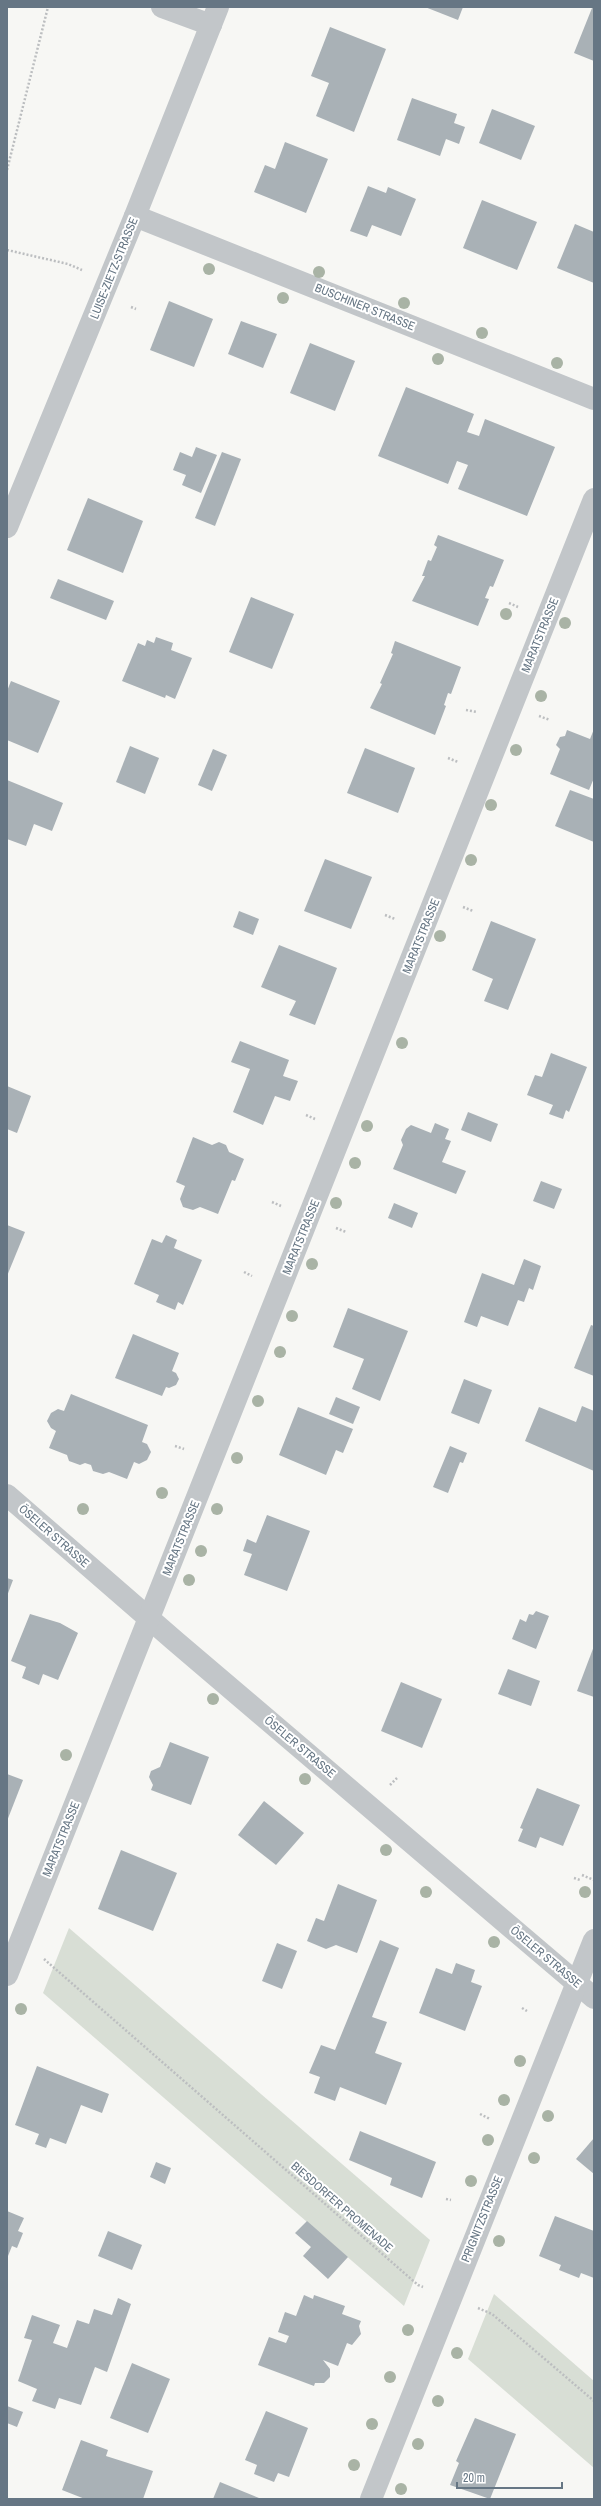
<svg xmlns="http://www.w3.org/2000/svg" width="601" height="2506" font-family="'Archivo Narrow',sans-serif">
<rect width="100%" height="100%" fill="#f7f7f4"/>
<g fill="#d8ded5">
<path d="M69,1928L430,2240L404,2306L43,1993Z"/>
<path d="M494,2294L594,2381V2468L468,2359Z"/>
</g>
<g fill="#a9b1b6">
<path d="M425,7H463L458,20Z"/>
<path d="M592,8H594V61L574,53Z"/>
<path d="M330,27L386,49L354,132L316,116L329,83L311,76Z"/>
<path d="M412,98L457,114L454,123L465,127L459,144L446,139L440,156L397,140Z"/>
<path d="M492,109L535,126L521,160L479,143Z"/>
<path d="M285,142L328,159L306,213L254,192L265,165L275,169Z"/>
<path d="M368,186L386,193L388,187L416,199L401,236L372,225L367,237L350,231Z"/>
<path d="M482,200L537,222L517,270L463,248Z"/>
<path d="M575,224L594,232V283L557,268Z"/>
<path d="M169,301L213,319L194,367L150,350Z"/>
<path d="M241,321L277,334L263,368L228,354Z"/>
<path d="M310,343L355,361L335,411L290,393Z"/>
<path d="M406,387L474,414L467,432L479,436L485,419L555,447L527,516L458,489L468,465L457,461L448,484L378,456Z"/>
<path d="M196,447L217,455L201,493L182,485L186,475L173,470L180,452L192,457Z"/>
<path d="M222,452L241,459L215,526L195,518Z"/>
<path d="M88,498L143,521L123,573L67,550Z"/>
<path d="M438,535L504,560L493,587L490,586L485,598L489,599L478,626L412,601L425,576H422L428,560L431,561L437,547L434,545Z"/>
<path d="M58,579L114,601L106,620L50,598Z"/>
<path d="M251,597L294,614L272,669L229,652Z"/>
<path d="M156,637L173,643L171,650L192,658L175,699L166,695L165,698L122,681L138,643L145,646L147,640L154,643Z"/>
<path d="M395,641L461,667L451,694L448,693L444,705L446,706L435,735L370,708L382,684L380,683L393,654L391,653Z"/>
<path d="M11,681L60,701L38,753L7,740V691Z"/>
<path d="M594,729V778L589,790L550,774L560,749L556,745L560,737L565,736L567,730L590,739Z"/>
<path d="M130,746L159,758L145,794L116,782Z"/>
<path d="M365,748L415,768L398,813L347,793Z"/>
<path d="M213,749L227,755L212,791L198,785Z"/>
<path d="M7,780L63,803L52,831L34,824L26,846L7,839Z"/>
<path d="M570,790L594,799V842L555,826Z"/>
<path d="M325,859L372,877L351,929L304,911Z"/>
<path d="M239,911L259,919L253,935L233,927Z"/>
<path d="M491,921L536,939L508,1010L484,1001L493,979L472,970Z"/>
<path d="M279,945L337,968L315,1025L289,1015L296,1001L261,987Z"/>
<path d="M240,1041L289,1060L283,1076L298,1081L290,1101L275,1096L263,1125L233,1112L250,1069L231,1062Z"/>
<path d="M551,1053L587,1067L569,1112L566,1110L563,1119L549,1114L553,1105L527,1095L535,1075L542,1077Z"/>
<path d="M7,1086L31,1096L17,1133L7,1129Z"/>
<path d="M468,1112L498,1124L491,1142L461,1130Z"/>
<path d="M435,1123L449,1129L445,1139L451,1141L442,1162L466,1171L456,1194L393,1169L403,1145L401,1140L406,1129L411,1125L431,1133Z"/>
<path d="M193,1137L212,1145L219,1142L226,1145L229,1152L244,1159L235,1181L232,1180L218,1214L200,1207L193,1210L183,1207L180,1199L185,1186L176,1182Z"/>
<path d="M541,1181L562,1189L554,1209L533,1201Z"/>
<path d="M394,1203L418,1213L412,1228L388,1218Z"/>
<path d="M7,1225L25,1232L7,1276Z"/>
<path d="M166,1235L177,1240L174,1248L202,1260L183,1305L178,1302L175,1310L156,1302L159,1295L134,1284L152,1239L162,1243Z"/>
<path d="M524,1259L541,1266L533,1290L529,1288L524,1302L518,1300L508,1326L481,1316L477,1327L464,1322L482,1273L514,1285Z"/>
<path d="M348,1308L408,1331L380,1401L352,1389L364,1359L333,1347Z"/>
<path d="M591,1325L594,1326V1376L574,1368Z"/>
<path d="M133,1334L179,1353L172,1371L176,1373L179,1379L176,1385L169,1388L166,1387L162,1396L115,1378Z"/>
<path d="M464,1379L492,1390L479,1424L451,1413Z"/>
<path d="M71,1394L148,1425L142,1442L147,1444L151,1452L147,1460L139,1464L134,1462L127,1479L109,1472L103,1474L93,1471L91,1465L85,1463L80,1465L69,1461L67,1455L49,1448L56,1431L51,1428L47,1421L51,1413L58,1409L64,1411Z"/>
<path d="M336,1397L360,1407L353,1424L329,1414Z"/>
<path d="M582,1406L594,1411V1471L525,1441L539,1407L576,1422Z"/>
<path d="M298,1407L353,1429L343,1453L336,1450L326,1475L279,1455Z"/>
<path d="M450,1446L467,1453L463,1463L460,1462L448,1493L433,1487Z"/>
<path d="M267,1515L310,1531L287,1591L244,1575L252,1554L243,1551L247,1539L256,1543Z"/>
<path d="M7,1578L13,1580L7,1596Z"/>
<path d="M536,1611L549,1616L536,1649L512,1639L520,1619L526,1622L529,1614L533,1615Z"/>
<path d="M30,1614L60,1623L78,1633L58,1680L43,1674L39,1685L22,1678L26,1667L11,1661Z"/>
<path d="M594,1646V1697L577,1691Z"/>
<path d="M508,1669L540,1681L531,1706L498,1694Z"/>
<path d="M401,1682L442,1699L422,1748L381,1731Z"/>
<path d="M170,1742L209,1757L191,1805L151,1790L153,1785L149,1777L151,1771L160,1767Z"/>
<path d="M7,1774L23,1780L7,1821Z"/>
<path d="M537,1788L580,1805L563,1846L540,1837L536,1848L518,1841L523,1829L520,1828Z"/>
<path d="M264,1801L304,1833L276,1865L238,1835Z"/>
<path d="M121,1850L177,1873L153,1931L98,1909Z"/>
<path d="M338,1884L377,1900L357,1953L336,1945L326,1949L307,1941L316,1918L324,1921Z"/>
<path d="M380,1940L399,1948L372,2017L387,2022L375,2053L402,2063L386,2105L340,2087L335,2101L314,2093L320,2077L309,2073L321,2045L335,2050Z"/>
<path d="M277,1943L297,1951L282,1989L262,1981Z"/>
<path d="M456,1963L475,1970L471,1982L482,1986L465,2031L419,2013L436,1968L452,1974Z"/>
<path d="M37,2066L109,2094L102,2113L81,2105L66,2144L50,2138L46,2148L35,2144L39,2134L15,2125Z"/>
<path d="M360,2131L436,2162L422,2198L390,2185L392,2178L349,2160Z"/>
<path d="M594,2138V2174L576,2159Z"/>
<path d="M156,2162L171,2168L165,2184L150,2177Z"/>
<path d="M7,2211L24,2218L18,2231L23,2233L17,2248L12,2246L8,2256Z"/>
<path d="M555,2216L594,2231V2278L581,2273L579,2278L559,2270L561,2265L539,2256Z"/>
<path d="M307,2221L348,2257L328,2279L303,2256L311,2247L295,2233Z"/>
<path d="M108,2231L142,2245L132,2270L98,2256Z"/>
<path d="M304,2295L313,2299L314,2295L345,2306L342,2314L361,2321L359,2326L361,2334L352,2345L347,2343L338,2366L323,2360L330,2369V2377L324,2383H315L314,2386L258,2365L269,2337L286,2343L289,2336L278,2332L285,2312L296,2316Z"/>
<path d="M118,2298L131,2304L107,2372L95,2367L81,2405L59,2398L55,2409L32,2401L37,2389L18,2381L32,2340L24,2338L32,2315L60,2325L53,2343L67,2348L77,2320L89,2324L94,2309L112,2315Z"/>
<path d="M132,2363L170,2379L148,2433L110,2418Z"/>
<path d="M7,2406L23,2412L17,2427L7,2423Z"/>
<path d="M266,2411L308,2428L289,2477L278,2473L274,2482L254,2474L257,2465L245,2460Z"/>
<path d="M475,2418L516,2434L490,2499L450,2485L459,2463L456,2461Z"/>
<path d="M81,2440L108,2450L106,2456L153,2471L143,2499H85L62,2490Z"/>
<path d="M220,2482L259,2498L258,2499H213Z"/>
</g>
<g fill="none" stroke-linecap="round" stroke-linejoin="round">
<g stroke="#bcbec0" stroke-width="2.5" stroke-dasharray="2 2" stroke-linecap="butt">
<path d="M7,170L48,7"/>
<path d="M7,250L68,264L82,270"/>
<path d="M131,307L136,309"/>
<path d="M509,603L518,607"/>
<path d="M466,710L477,712"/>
<path d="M539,716L550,720"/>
<path d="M448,758L458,762"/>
<path d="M463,907L473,911"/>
<path d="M385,915L395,919"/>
<path d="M306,1115L315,1119"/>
<path d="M272,1202L281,1206"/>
<path d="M336,1228L346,1232"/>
<path d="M244,1272L252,1276"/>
<path d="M175,1446L184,1449"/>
<path d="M390,1785L397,1778"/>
<path d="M582,1875L594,1880"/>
<path d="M574,1878L580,1880"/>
<path d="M44,1959L418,2285L423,2287"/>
<path d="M522,2008L527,2011"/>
<path d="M480,2114L490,2119"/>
<path d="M446,2199L451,2200"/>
<path d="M478,2308L492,2314L594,2401"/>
</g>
<g stroke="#c2c6c9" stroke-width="22">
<path d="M162,7L211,25"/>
<path d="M135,216L594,399"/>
<path d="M7,527L135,216L218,7"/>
<path d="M7,1495L175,1641L594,1998"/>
<path d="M7,1975L594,499"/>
<path d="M371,2499L594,1940"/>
</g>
</g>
<g fill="#a9b3a5">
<circle cx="209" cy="269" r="6"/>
<circle cx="319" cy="272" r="6"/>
<circle cx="283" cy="298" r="6"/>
<circle cx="404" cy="303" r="6"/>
<circle cx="482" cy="333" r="6"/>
<circle cx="438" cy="359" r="6"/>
<circle cx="557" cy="363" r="6"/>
<circle cx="506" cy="614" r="6"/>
<circle cx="565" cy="623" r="6"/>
<circle cx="541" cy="696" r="6"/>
<circle cx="516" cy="750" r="6"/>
<circle cx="491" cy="805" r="6"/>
<circle cx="471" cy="860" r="6"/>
<circle cx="440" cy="936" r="6"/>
<circle cx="402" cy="1043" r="6"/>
<circle cx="367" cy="1126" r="6"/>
<circle cx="355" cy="1163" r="6"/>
<circle cx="336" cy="1203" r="6"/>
<circle cx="312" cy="1264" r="6"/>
<circle cx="292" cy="1316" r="6"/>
<circle cx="280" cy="1352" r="6"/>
<circle cx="258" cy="1401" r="6"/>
<circle cx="237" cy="1458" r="6"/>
<circle cx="162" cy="1493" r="6"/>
<circle cx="83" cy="1509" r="6"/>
<circle cx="217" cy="1509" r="6"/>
<circle cx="201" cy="1551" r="6"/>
<circle cx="189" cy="1580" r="6"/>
<circle cx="213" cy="1699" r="6"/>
<circle cx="66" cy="1755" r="6"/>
<circle cx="305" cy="1779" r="6"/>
<circle cx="386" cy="1850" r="6"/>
<circle cx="426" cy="1892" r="6"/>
<circle cx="585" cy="1892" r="6"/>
<circle cx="494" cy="1942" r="6"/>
<circle cx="21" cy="2009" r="6"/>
<circle cx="520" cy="2061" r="6"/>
<circle cx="504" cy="2100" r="6"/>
<circle cx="548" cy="2116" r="6"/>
<circle cx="488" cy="2140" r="6"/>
<circle cx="534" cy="2158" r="6"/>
<circle cx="471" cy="2181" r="6"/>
<circle cx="499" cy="2241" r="6"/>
<circle cx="408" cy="2330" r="6"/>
<circle cx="457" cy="2353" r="6"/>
<circle cx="390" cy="2377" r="6"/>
<circle cx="438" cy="2401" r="6"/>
<circle cx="372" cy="2424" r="6"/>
<circle cx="418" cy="2444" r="6"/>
<circle cx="354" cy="2465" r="6"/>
<circle cx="401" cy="2489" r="6"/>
</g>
<g text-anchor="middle" stroke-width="4" stroke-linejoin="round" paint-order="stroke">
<g font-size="12" fill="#667684" stroke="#fff">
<text transform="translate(114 268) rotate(-68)" y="4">LUISE-ZIETZ-STRASSE</text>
<text transform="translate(365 307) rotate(22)" y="4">BUSCHINER STRASSE</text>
<text transform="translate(540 635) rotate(-68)" y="4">MARATSTRASSE</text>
<text transform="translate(421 936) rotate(-68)" y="4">MARATSTRASSE</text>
<text transform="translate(301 1237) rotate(-68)" y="4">MARATSTRASSE</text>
<text transform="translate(54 1536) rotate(41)" y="4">ÖSELER STRASSE</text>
<text transform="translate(181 1538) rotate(-68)" y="4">MARATSTRASSE</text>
<text transform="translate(300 1747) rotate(40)" y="4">ÖSELER STRASSE</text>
<text transform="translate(61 1839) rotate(-68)" y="4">MARATSTRASSE</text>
<text transform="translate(546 1957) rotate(40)" y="4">ÖSELER STRASSE</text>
<text transform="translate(342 2207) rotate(41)" y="4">BIESDORFER PROMENADE</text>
<text transform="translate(482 2219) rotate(-68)" y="4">PRIGNITZSTRASSE</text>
</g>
</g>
<rect width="601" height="2506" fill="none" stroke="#667684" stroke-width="16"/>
<path d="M457 2482v6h105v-6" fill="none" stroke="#667684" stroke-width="2"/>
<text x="463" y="2482" font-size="12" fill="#667684" stroke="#ffffff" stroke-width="3" paint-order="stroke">20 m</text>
</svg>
